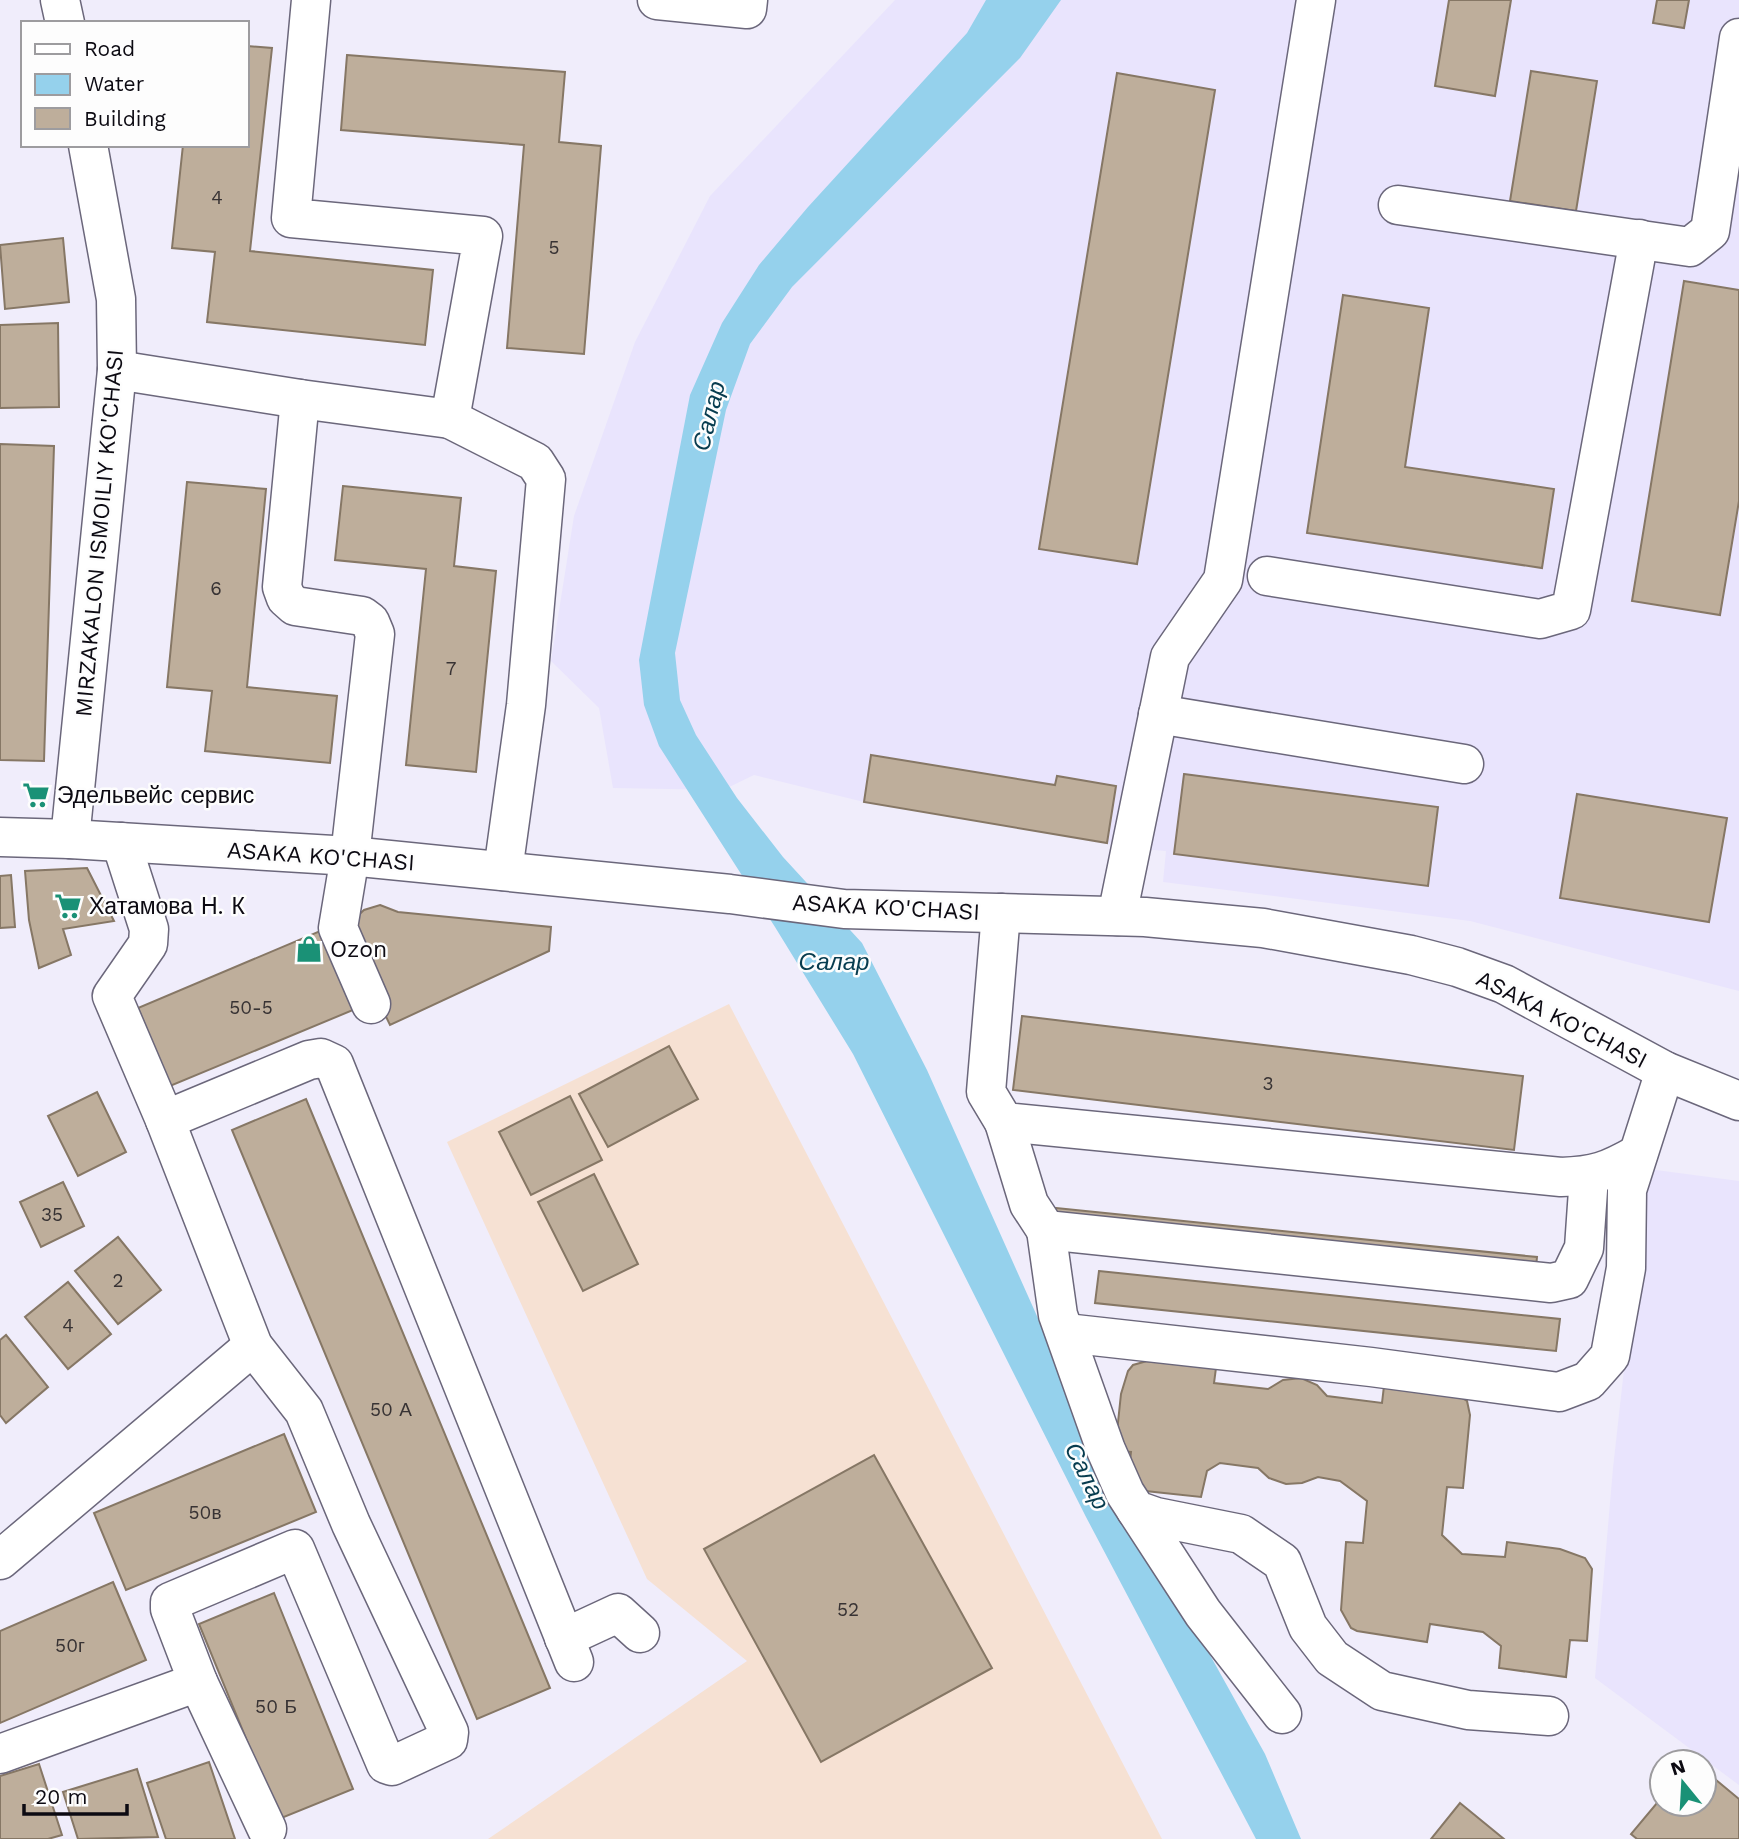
<svg xmlns="http://www.w3.org/2000/svg" width="1739" height="1839" viewBox="0 0 1739 1839" font-family="'Work Sans',sans-serif">
	<style>
		.industrial { fill: #f6e1d3 }
		.built { fill: #e9e4fd }
		.water { fill: #95d1ec }
		.building { fill: #beae9b; stroke: #867765; stroke-width: 2 }
		.lines { fill: none; stroke-linecap: round; stroke-linejoin: round }
		.minor-casing { stroke: #6b677b; stroke-width: 41 }
		.minor { stroke: #fff; stroke-width: 38 }
		.labels { text-anchor: middle; stroke-width: 5; stroke-linejoin: round; paint-order: stroke }
		.number-label { font-size: 19px; fill: #383334 }
		.street-label { font-size: 23px; fill: #0c0a12; stroke: #fdfdfd }
		.poi-label { font-size: 23px; fill: #0c0a12; stroke: #fdfdfd; text-anchor: start }
		.water-label { font-size: 24px; font-style: italic; fill: #073c4f; stroke: #fdfdfd }
	</style>
	<rect width="100%" height="100%" fill="#f0edfb"/>
	<polygon class="industrial" points="729,1004 1162,1839 488,1839 747,1661 647,1579 447,1142"/>
	<g class="built">
		<polygon points="895,0 1739,0 1739,991 1470,921 1163,882 1166,851 1131,848 864,802 754,775 723,790 613,788 599,708 551,661 574,516 635,342 710,196"/>
		<polygon points="1641,1168 1739,1181 1739,1785 1595,1678 1613,1468 1632,1298"/>
	</g>
	<polygon class="water" points="986,0 1061,0 1020,58 792,287 750,344 726,410 675,653 680,700 696,735 737,798 783,857 862,943 927,1070 1100,1457 1265,1754 1301,1839 1256,1839 1086,1517 853,1054 775,927 659,746 644,705 639,660 690,395 722,323 759,265 808,207 967,33"/>
	<g class="building">
		<polygon points="1449,0 1511,0 1495,96 1435,86"/>
		<polygon points="1657,0 1689,0 1684,28 1653,23"/>
		<polygon points="247,46 272,48 250,251 433,270 425,345 207,322 215,252 172,248 183,145 247,145"/>
		<polygon points="347,55 565,72 559,142 601,146 584,354 507,348 524,145 341,130"/>
		<polygon points="1531,71 1597,81 1576,211 1510,201"/>
		<polygon points="1117,73 1215,90 1137,564 1039,549"/>
		<polygon points="63,238 69,302 5,309 0,245"/>
		<polygon points="1684,281 1739,290 1739,501 1720,615 1632,601"/>
		<polygon points="1343,295 1429,308 1405,467 1554,489 1542,568 1307,533"/>
		<polygon points="58,323 59,407 0,408 0,325"/>
		<polygon points="0,444 54,446 44,761 0,760"/>
		<polygon points="187,482 266,489 247,687 337,696 330,763 205,751 212,691 167,687"/>
		<polygon points="343,486 461,498 454,566 496,571 476,772 406,765 426,569 335,560"/>
		<polygon points="871,755 1055,785 1057,776 1116,786 1107,843 864,802"/>
		<polygon points="1184,774 1438,807 1428,886 1174,854"/>
		<polygon points="1577,794 1727,818 1709,922 1560,898"/>
		<polygon points="87,868 114,921 63,929 71,955 39,968 29,920 25,871"/>
		<polygon points="11,875 15,927 0,928 0,876"/>
		<polygon points="380,905 398,912 551,927 549,951 390,1025 346,933 352,921 364,910"/>
		<polygon points="332,926 365,1005 170,1086 138,1008"/>
		<polygon points="1022,1016 1523,1076 1514,1150 1013,1090"/>
		<polygon points="669,1046 698,1099 608,1147 579,1094"/>
		<polygon points="97,1092 126,1152 78,1176 48,1116"/>
		<polygon points="570,1096 602,1160 531,1195 499,1132"/>
		<polygon points="306,1099 550,1688 477,1719 232,1130"/>
		<polygon points="594,1174 638,1264 583,1291 538,1202"/>
		<polygon points="63,1182 84,1226 41,1247 20,1202"/>
		<polygon points="1056,1208 1537,1257 1535,1278 1054,1229"/>
		<polygon points="118,1237 161,1290 118,1324 75,1271"/>
		<polygon points="1099,1271 1560,1319 1556,1351 1095,1303"/>
		<polygon points="68,1282 111,1334 68,1369 25,1317"/>
		<polygon points="6,1335 48,1387 6,1423 0,1415 0,1340"/>
		<polygon points="1147,1361 1216,1368 1214,1383 1268,1389 1283,1380 1301,1378 1317,1385 1327,1396 1382,1403 1384,1386 1460,1397 1467,1401 1470,1415 1463,1488 1447,1487 1442,1535 1462,1554 1505,1557 1507,1542 1560,1549 1585,1558 1592,1569 1587,1641 1570,1640 1566,1677 1499,1668 1501,1646 1483,1632 1430,1624 1427,1642 1357,1631 1351,1628 1341,1610 1346,1542 1363,1543 1367,1501 1340,1481 1318,1477 1302,1483 1286,1484 1269,1478 1258,1468 1220,1463 1207,1471 1201,1497 1127,1489 1131,1452 1115,1451 1121,1394 1128,1371 1133,1365"/>
		<polygon points="284,1434 316,1512 126,1590 94,1513"/>
		<polygon points="874,1455 992,1668 821,1762 704,1549"/>
		<polygon points="113,1582 146,1660 0,1723 0,1631"/>
		<polygon points="274,1593 353,1789 279,1819 199,1624"/>
		<polygon points="209,1762 235,1839 166,1839 147,1783"/>
		<polygon points="39,1764 62,1835 48,1839 0,1839 0,1776"/>
		<polygon points="137,1769 158,1837 78,1839 63,1792"/>
		<polygon points="1704,1770 1739,1799 1739,1839 1637,1839 1631,1834 1662,1797 1662,1804 1704,1804"/>
		<polygon points="1460,1803 1504,1839 1431,1839"/>
	</g>
	<g class="lines">
		<defs>
			<g id="minor">
				<polyline points="60,0 65,23"/>
				<polyline points="657,0 747,9 748,0"/>
				<polyline points="1398,205 1690,247 1710,231 1739,38"/>
				<polyline points="117,370 300,399 282,587 286,598 295,606 362,616 370,622 375,634 350,856 338,928 371,1004"/>
				<polyline points="300,399 450,419 483,236 291,218 311,0"/>
				<polyline points="450,419 535,462 546,479 526,705 503,871"/>
				<polyline points="1267,576 1540,619 1571,610 1639,239"/>
				<polyline points="1158,714 1464,764"/>
				<polyline points="0,837 70,839 350,856 730,894 844,909 1145,917 1263,928 1411,955 1457,967 1504,984 1665,1071 1739,1101"/>
				<polyline points="70,839 117,370 116,299 88,145"/>
				<path d="M1001 913 986 1092 1004 1122 1561 1177C1595 1176 1608 1171 1638 1154"/>
				<polyline points="1117,916 1170,657 1223,580 1316,0"/>
				<polyline points="165,1120 309,1060 321,1058 334,1064 574,1662"/>
				<polyline points="1004,1122 1029,1204 1046,1230 1551,1283 1569,1279 1584,1248 1589,1176"/>
				<polyline points="1046,1230 1058,1315 1106,1450 1125,1493 1136,1510 1156,1517 1241,1534 1282,1562 1308,1627 1332,1658 1382,1691 1468,1710 1549,1716"/>
				<polyline points="1066,1333 1371,1367 1559,1392 1588,1381 1610,1356 1626,1268 1627,1190 1665,1071"/>
				<polyline points="1136,1510 1203,1613 1282,1714"/>
				<polyline points="0,1560 253,1346"/>
				<polyline points="564,1638 618,1613 640,1633"/>
				<polyline points="198,1682 267,1829"/>
				<polyline points="0,1754 198,1682 170,1609 170,1602 295,1549 386,1764 392,1766 448,1740 449,1732 351,1524 304,1411 253,1346 165,1120 112,996 148,944 149,929 121,842"/>
			</g>
		</defs>
		<use href="#minor" class="minor-casing"/>
		<use href="#minor" class="minor"/>
	</g>
	<defs>
		<symbol id="supermarket-bare" viewBox="-9 -9 18 18"><path d="M-6-5.5h2.5l.6 2H6L4.5 2H-2.5L-4.4-4H-6ZM-1.5 3.2a1.3 1.3 0 1 0 .1 0ZM3 3.2a1.3 1.3 0 1 0 .1 0Z" fill="#1a9176" stroke="#fdfdfd" stroke-width="2.5" paint-order="stroke"/></symbol>
		<symbol id="shop-bare" viewBox="-9 -9 18 18"><path d="M-5-2.5h2.3a2.7 3.5 0 0 1 5.4 0H5L5.5 6h-11ZM-1.5-2.5h3a1.5 2.3 0 0 0-3 0Z" fill="#1a9176" stroke="#fdfdfd" stroke-width="2.5" paint-order="stroke"/></symbol>
	</defs>
	<g fill-rule="evenodd">
		<use href="#supermarket-bare" x="17" y="776" width="38" height="38"/>
		<use href="#supermarket-bare" x="49" y="887" width="38" height="38"/>
		<use href="#shop-bare" x="290" y="930" width="38" height="38"/>
	</g>
	<g class="labels">
		<g class="number-label">
			<text x="217" y="204">4</text>
			<text x="554" y="254">5</text>
			<text x="216" y="595">6</text>
			<text x="451" y="675">7</text>
			<text x="251" y="1014">50-5</text>
			<text x="1268" y="1090">3</text>
			<text x="52" y="1221">35</text>
			<text x="118" y="1287">2</text>
			<text x="68" y="1332">4</text>
			<text x="391" y="1416">50 А</text>
			<text x="205" y="1519">50в</text>
			<text x="848" y="1616">52</text>
			<text x="70" y="1652">50г</text>
			<text x="276" y="1713">50 Б</text>
		</g>
		<g class="street-label">
			<text transform="translate(99 533) rotate(-85)" y="8">MIRZAKALON ISMOILIY KO'CHASI</text>
			<text transform="translate(321 856) rotate(4)" y="8">ASAKA KO'CHASI</text>
			<text transform="translate(886 907) rotate(3)" y="8">ASAKA KO'CHASI</text>
			<text transform="translate(1562 1019) rotate(27)" y="8">ASAKA KO'CHASI</text>
		</g>
		<g class="poi-label">
			<text x="57" y="803">Эдельвейс сервис</text>
			<text x="89" y="914">Хатамова Н. К</text>
			<text x="330" y="957">Ozon</text>
		</g>
		<g class="water-label">
			<text transform="translate(709 416) rotate(-76)" y="8">Салар</text>
			<text x="834" y="970">Салар</text>
			<text transform="translate(1087 1476) rotate(64)" y="8">Салар</text>
		</g>
	</g>
	<rect x="21" y="21" width="228" height="126" fill="#fdfdfd" stroke="#9d9c9f" stroke-width="2"/>
	<rect x="35" y="44" width="35" height="10" fill="#ffffff" stroke="#9d9c9f" stroke-width="2"/>
	<text x="84" y="56" font-size="21" fill="#0c0a12">Road</text>
	<rect x="35" y="74" width="35" height="21" fill="#95d1ec" stroke="#9d9c9f" stroke-width="2"/>
	<text x="84" y="91" font-size="21" fill="#0c0a12">Water</text>
	<rect x="35" y="108" width="35" height="21" fill="#beae9b" stroke="#9d9c9f" stroke-width="2"/>
	<text x="84" y="126" font-size="21" fill="#0c0a12">Building</text>
	<g transform="translate(1683 1783) rotate(342)"><circle r="33" fill="#fdfdfd" stroke="#9d9c9f" stroke-width="2"/>
	<path d="M0-5L12 26L0 18L-12 26Z" fill="#1a9176"/>
	<text y="-10" font-size="19" font-weight="bold" text-anchor="middle" fill="#0c0a12">N</text>
	</g>
	<path d="M24 1804v10h103v-10" fill="none" stroke="#0c0a12" stroke-width="3.5"/>
	<text x="35" y="1804" font-size="21" fill="#0c0a12" stroke="#fdfdfd" stroke-width="5" paint-order="stroke">20 m</text>
</svg>
